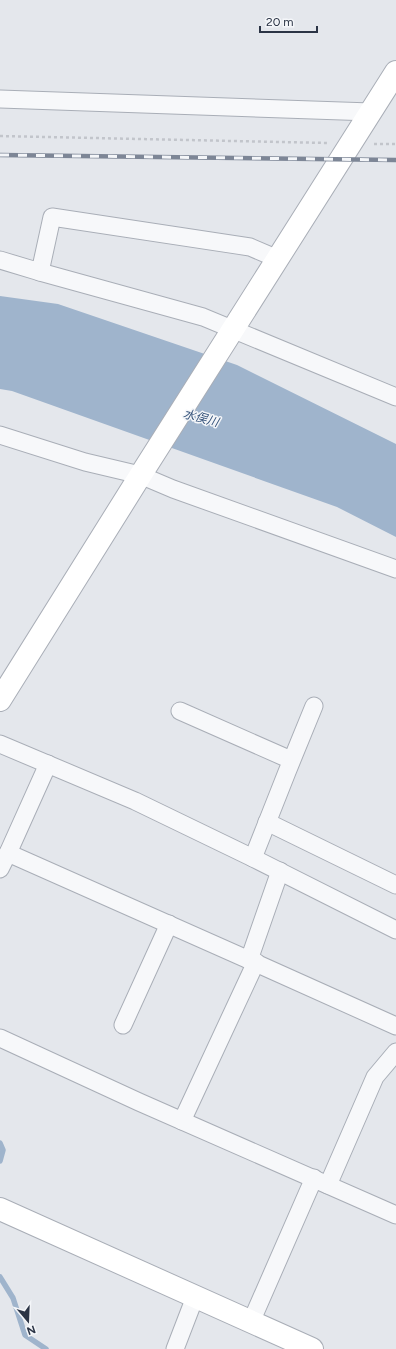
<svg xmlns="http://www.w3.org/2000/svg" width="396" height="1349" viewBox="0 0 396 1349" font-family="Figtree,'Noto Sans JP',sans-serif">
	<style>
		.water { fill: #9fb4cc }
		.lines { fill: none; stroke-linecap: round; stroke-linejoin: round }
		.stream { stroke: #9fb4cc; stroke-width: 5.5 }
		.street-casing { stroke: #a9aeb7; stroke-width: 19 }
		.secondary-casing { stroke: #a9aeb7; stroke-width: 24 }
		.path { stroke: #c2c5cb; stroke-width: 2.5; stroke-dasharray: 3 3; stroke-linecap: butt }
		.street { stroke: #f7f8fa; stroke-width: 17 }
		.secondary { stroke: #fff; stroke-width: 22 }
		.rail-casing { stroke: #7d8696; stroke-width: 4.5 }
		.rail { stroke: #f4f6f9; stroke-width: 3; stroke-dasharray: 9; stroke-linecap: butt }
		.labels { text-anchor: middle; stroke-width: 3; stroke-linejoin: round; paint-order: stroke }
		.water-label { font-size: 12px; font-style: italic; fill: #34527a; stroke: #f4f6f9 }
	</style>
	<rect width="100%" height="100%" fill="#e4e7ec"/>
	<polygon class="water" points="0,296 58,304 237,365 396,444 396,537 337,507 12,391 0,389"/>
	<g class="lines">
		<g class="stream">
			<polyline points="0,1143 3,1150 0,1161"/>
			<polyline points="0,1277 13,1298 25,1335 46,1349"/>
		</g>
		<defs>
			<g id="street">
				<polyline points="0,99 371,112"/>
				<polyline points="0,260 40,272 52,217 250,247 278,259"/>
				<polyline points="40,272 203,317 396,397"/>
				<polyline points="0,435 85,462 140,475 173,489 396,569"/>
				<polyline points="180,711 291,760"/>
				<polyline points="0,744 135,801 253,858 396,930"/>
				<polyline points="48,764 8,853 249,960 280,871"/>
				<polyline points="267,822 396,885"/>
				<polyline points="253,858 287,772 314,706"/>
				<polyline points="0,869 8,853"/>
				<polyline points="249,960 396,1026"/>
				<polyline points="123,1025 169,924"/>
				<polyline points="0,1038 139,1102 396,1215"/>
				<polyline points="182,1121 256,962"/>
				<polyline points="328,1185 375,1077 396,1052"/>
				<polyline points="251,1322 314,1178"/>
				<polyline points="175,1349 195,1297"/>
			</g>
			<g id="secondary">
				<polyline points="0,700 145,468 396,72"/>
				<polyline points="0,1209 312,1349"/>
			</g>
		</defs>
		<use href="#street" class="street-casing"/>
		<use href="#secondary" class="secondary-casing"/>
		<g class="path">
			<polyline points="0,136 327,143"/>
			<polyline points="374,144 396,144"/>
		</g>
		<use href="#street" class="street"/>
		<use href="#secondary" class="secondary"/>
		<defs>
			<polyline id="rail" points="0,155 396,160"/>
		</defs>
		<use href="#rail" class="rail-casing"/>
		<use href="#rail" class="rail"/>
	</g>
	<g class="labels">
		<g class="water-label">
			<text transform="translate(201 418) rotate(15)" y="4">水俣川</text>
		</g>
	</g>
	<g transform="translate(28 1321) rotate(161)" stroke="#f4f6f9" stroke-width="3" paint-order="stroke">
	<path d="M0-3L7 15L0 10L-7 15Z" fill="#2b3445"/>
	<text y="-6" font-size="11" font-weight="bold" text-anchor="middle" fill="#2b3445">N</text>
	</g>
	<path d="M260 26v6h57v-6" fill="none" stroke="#2b3445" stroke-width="2"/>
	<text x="266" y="26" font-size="12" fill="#2b3445" stroke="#f4f6f9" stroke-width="3" paint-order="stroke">20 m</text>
</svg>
